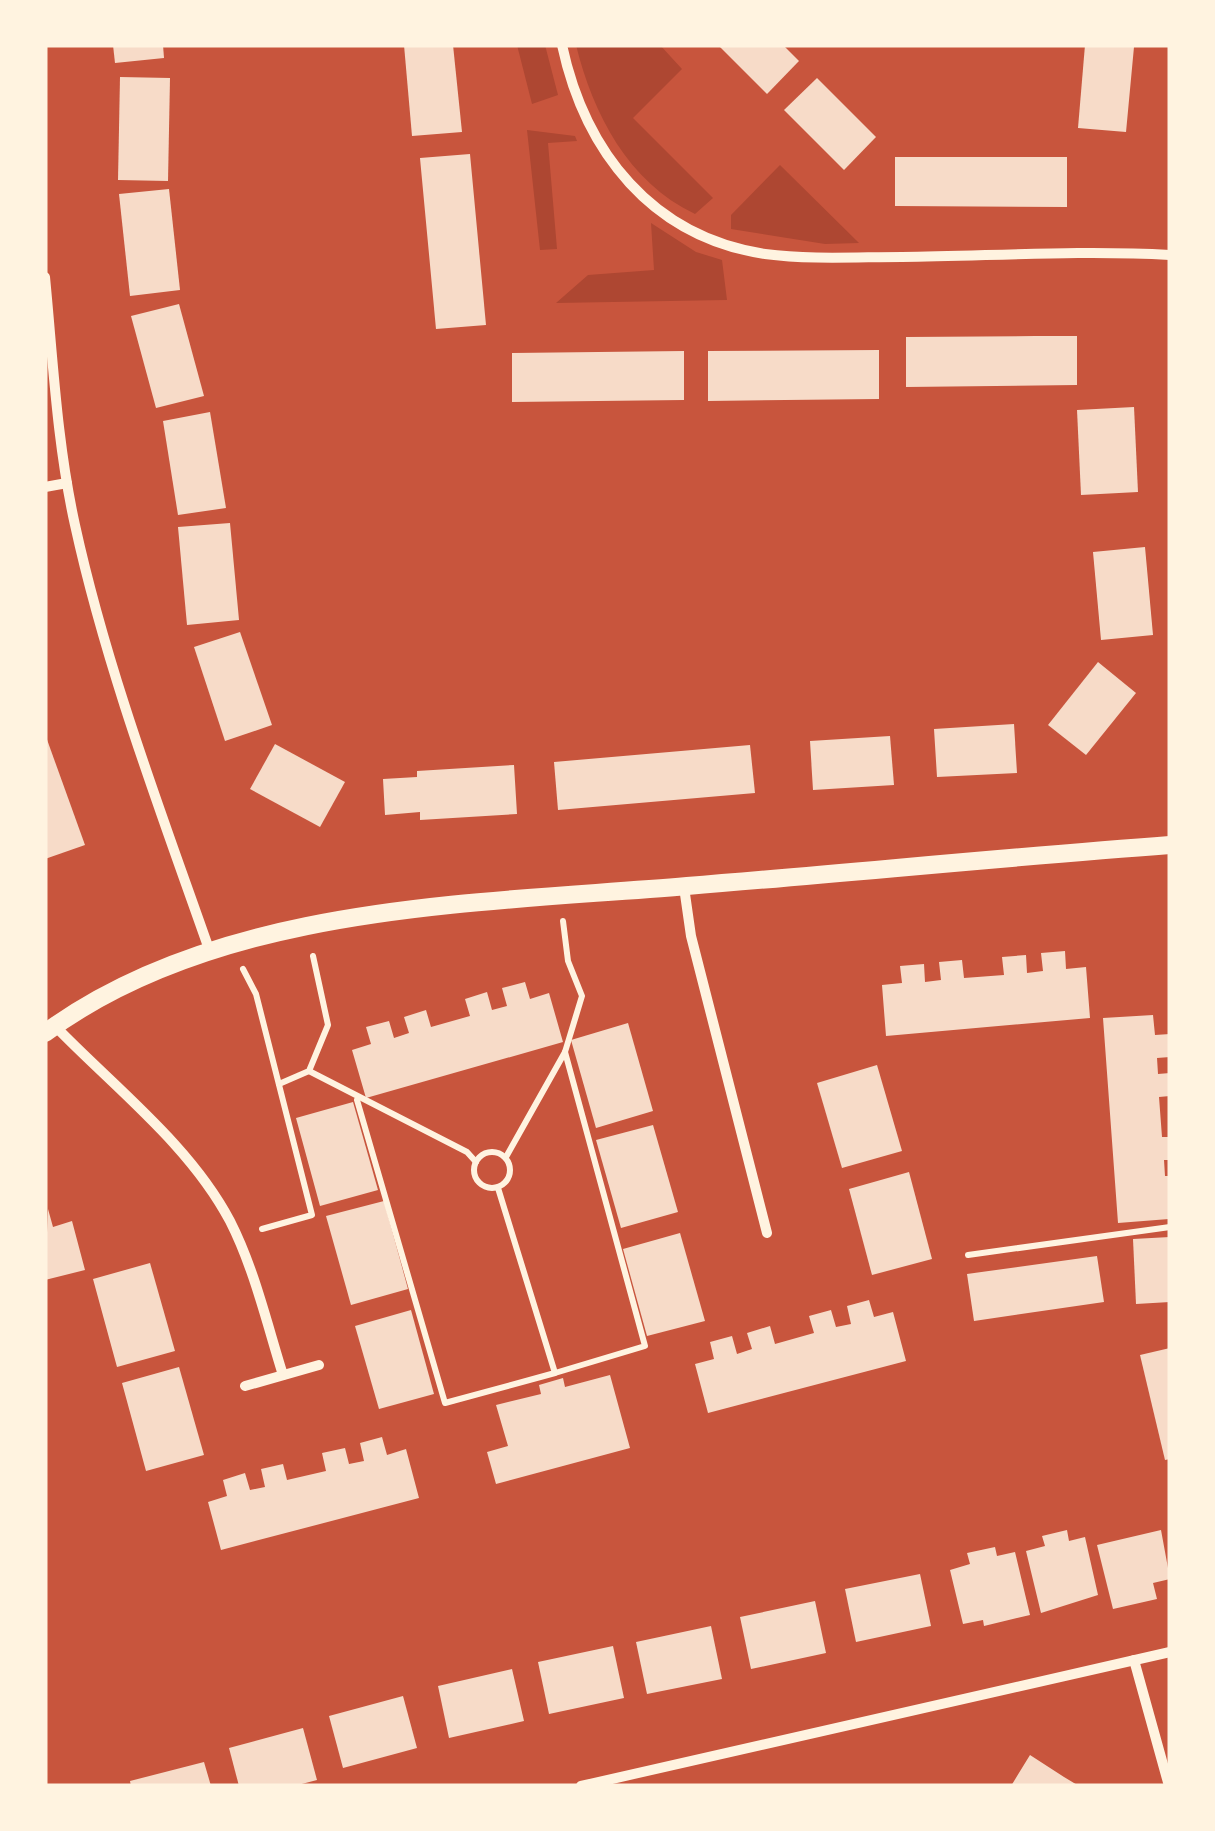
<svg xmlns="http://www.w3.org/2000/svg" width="1215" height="1831" viewBox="0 0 1215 1831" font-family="'Roboto Condensed',sans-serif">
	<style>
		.green { fill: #ae4732 }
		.building { fill: #f7dbc8 }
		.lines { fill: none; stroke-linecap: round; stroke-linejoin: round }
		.path { stroke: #fff3e0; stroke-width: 6 }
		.minor { stroke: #fff3e0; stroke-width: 10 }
		.tertiary { stroke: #fff3e0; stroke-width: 18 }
	</style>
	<rect width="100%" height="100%" fill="#c8553d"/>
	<g class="green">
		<polygon points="517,45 545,45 558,95 532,104"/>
		<path d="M576 45H660L682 69 633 118 713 198 695 214C628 182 593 114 576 45Z"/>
		<polygon points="527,130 575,136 577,141 548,143 557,249 540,250"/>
		<polygon points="780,165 859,243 825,244 731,229 731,215"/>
		<polygon points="651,223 696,252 722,260 727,300 556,303 588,275 654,270"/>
	</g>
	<g class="building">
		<polygon points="113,45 163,45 164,58 115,63"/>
		<polygon points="404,45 453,45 462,132 412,136"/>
		<polygon points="718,45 783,45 799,61 767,94"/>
		<polygon points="1085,45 1134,47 1126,132 1078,128"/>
		<polygon points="120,77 170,78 168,181 118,180"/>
		<polygon points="817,78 876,137 844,170 784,110"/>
		<polygon points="470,154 486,325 436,329 420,158"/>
		<polygon points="895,157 1067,157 1067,207 895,206"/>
		<polygon points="169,189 180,290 130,296 119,194"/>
		<polygon points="179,304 204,396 156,408 131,316"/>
		<polygon points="1035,336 1077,336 1077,385 906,387 906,337"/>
		<polygon points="879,350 879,399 708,401 708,351"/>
		<polygon points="684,351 684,400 512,402 512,353"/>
		<polygon points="1134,407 1138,492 1081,495 1077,410"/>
		<polygon points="210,412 226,508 178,515 163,421"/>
		<polygon points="230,523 239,620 187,625 178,527"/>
		<polygon points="1145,547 1153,635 1101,640 1093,552"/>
		<polygon points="240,632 272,725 225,741 194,647"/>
		<polygon points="1098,662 1136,693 1086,755 1048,725"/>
		<polygon points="1014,724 1017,773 937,777 934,729"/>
		<polygon points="45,734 85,845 45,859"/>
		<polygon points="890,736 894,785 813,790 810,741"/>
		<polygon points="275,744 345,782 320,827 250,789"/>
		<polygon points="750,745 755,793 558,810 554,762"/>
		<polygon points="514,765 517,814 420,820 420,812 385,815 383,779 417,777 417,771"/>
		<polygon points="1065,951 1066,969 1086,967 1090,1018 886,1036 882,985 902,983 900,966 924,964 925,982 941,980 939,962 962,960 964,978 1004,975 1002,957 1026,955 1027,973 1043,971 1041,953"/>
		<polygon points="525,982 530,999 549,993 563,1042 366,1098 352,1050 371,1044 366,1027 389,1021 394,1038 409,1033 404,1017 426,1010 431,1027 470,1016 465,999 487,992 492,1010 507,1006 502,988"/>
		<polygon points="1153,1015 1155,1035 1170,1034 1170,1057 1157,1058 1158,1074 1170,1073 1170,1096 1159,1097 1162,1137 1170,1137 1170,1160 1164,1160 1165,1176 1170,1176 1169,1219 1118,1223 1103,1018"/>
		<polygon points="628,1023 653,1111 596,1128 571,1040"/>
		<polygon points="877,1065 902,1151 842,1168 817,1083"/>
		<polygon points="353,1102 378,1190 320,1206 296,1118"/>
		<polygon points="653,1125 678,1212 621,1228 596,1140"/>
		<polygon points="909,1172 932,1259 872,1275 849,1189"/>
		<polygon points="384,1201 408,1289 351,1305 326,1216"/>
		<polygon points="48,1209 53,1227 72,1221 85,1270 45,1280"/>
		<polygon points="680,1233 705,1321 647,1336 623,1249"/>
		<polygon points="1170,1237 1170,1302 1136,1304 1133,1239"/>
		<polygon points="1097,1256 1104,1302 974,1321 967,1274"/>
		<polygon points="150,1263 175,1351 117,1367 93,1279"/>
		<polygon points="869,1300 874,1317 893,1312 906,1361 708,1413 695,1364 714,1359 710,1342 732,1336 737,1354 752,1349 747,1333 770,1326 775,1344 814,1333 809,1316 831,1310 836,1327 851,1324 847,1306"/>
		<polygon points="411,1310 434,1394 379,1409 355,1326"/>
		<polygon points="1170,1348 1170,1459 1165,1460 1140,1355"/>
		<polygon points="179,1367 204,1455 146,1471 122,1383"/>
		<polygon points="610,1375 630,1448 496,1484 487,1452 508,1446 496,1405 541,1394 539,1385 563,1378 565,1387"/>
		<polygon points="382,1437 387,1455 406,1449 419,1498 221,1550 208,1502 227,1496 223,1480 245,1473 250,1490 265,1487 261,1469 283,1464 287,1480 326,1471 322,1453 345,1448 349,1464 364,1461 360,1443"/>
		<polygon points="1067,1530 1069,1541 1085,1537 1098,1595 1041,1613 1026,1551 1045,1546 1042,1536"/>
		<polygon points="1161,1530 1170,1579 1153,1583 1157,1599 1113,1609 1097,1545"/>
		<polygon points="995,1547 997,1556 1015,1552 1030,1615 984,1626 983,1620 963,1624 950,1570 970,1564 967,1553"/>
		<polygon points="920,1574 931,1626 856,1642 845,1589"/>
		<polygon points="815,1601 826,1653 751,1669 740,1617"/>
		<polygon points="711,1626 722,1679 647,1694 636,1642"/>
		<polygon points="613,1646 624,1698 549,1714 538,1662"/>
		<polygon points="512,1669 524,1721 449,1738 438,1686"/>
		<polygon points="403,1696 417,1748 343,1768 329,1716"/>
		<polygon points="303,1728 317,1780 294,1786 239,1786 229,1748"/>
		<polygon points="1030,1755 1064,1777 1079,1786 1011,1786"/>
		<polygon points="204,1762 211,1786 131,1786 130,1781"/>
	</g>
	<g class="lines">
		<g class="path">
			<polyline points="243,969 256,994 312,1215 262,1229"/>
			<polyline points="309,1071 467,1152 476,1162"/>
			<polyline points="279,1084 309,1071 328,1025 313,956"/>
			<polyline points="357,1100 445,1403 555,1373 498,1188"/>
			<circle cx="492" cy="1170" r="18"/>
			<polyline points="506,1157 565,1052 582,996 568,961 563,921"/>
			<polyline points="968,1255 1170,1227"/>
			<polyline points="555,1373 645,1346 565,1052"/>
		</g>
		<g class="minor">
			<path d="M562 45C585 152 652 237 765 254 810 260 857 257 902 257 991 256 1081 250 1170 255"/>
			<path d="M45 277C53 360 57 444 75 525 107 671 161 812 210 952"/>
			<polyline points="45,487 67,483"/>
			<polyline points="684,887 691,936 767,1233"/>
			<path d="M55 1026C114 1087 190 1145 230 1221 254 1268 267 1324 283 1375"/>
			<polyline points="245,1386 319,1365"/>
			<polyline points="1134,1660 1169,1786"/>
			<polyline points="581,1786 1170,1652"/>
		</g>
		<path class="tertiary" d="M45 1033C221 903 478 904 687 886 848 873 1009 857 1170 845"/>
	</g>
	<rect width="1215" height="1831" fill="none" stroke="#fff3e0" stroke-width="95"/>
</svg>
